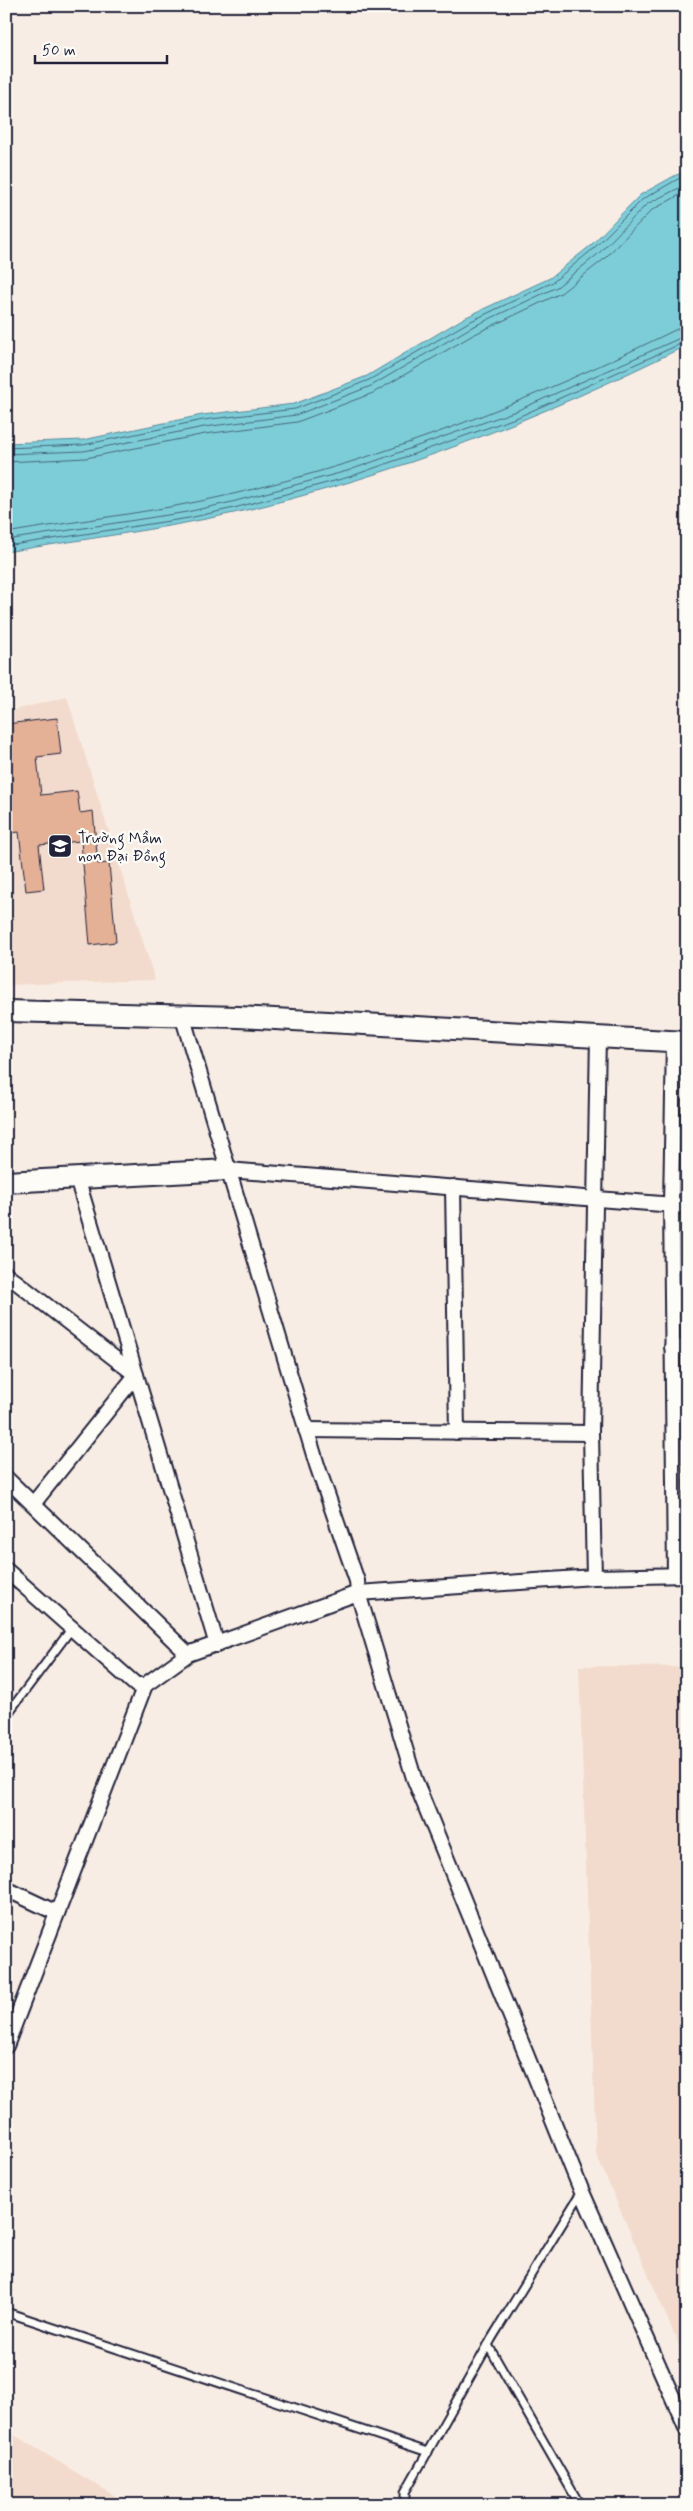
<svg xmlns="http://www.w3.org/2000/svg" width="693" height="2511" viewBox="0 0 693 2511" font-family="Mynerve,sans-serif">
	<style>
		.built { fill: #f2dbcd }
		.water { fill: #7dcdd9; stroke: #59899a }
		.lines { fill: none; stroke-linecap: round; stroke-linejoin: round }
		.shore { stroke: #46667a; stroke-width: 1 }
		.building { fill: #e4b096; stroke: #22223b }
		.lane-casing { stroke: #22223b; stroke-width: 11 }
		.street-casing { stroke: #22223b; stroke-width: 18 }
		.secondary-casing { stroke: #22223b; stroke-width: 24 }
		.lane { stroke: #fdfcf7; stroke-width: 7 }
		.street { stroke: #fdfcf7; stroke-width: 14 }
		.secondary { stroke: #fdfcf7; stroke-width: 20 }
		.labels { text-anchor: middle; stroke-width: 4.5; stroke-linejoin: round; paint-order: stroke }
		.poi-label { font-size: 16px; fill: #22223b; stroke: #fdfcf7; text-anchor: start }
	</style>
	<rect width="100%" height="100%" fill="#f8ede4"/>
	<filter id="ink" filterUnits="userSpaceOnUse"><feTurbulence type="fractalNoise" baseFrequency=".02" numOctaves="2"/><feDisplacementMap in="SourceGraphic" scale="10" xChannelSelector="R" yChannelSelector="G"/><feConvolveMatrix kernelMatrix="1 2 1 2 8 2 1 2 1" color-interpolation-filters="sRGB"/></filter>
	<g filter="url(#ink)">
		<g class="built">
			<polygon points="67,697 155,980 6,985 6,712"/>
			<polygon points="579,1666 687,1667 687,2364 596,2154"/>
			<polygon points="6,2430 130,2505 6,2505"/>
		</g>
		<path class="water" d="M687 172V345C543 417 391 477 234 513 159 530 82 539 6 552V443L83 440 202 415 294 404 367 376 464 318 550 278 590 246 640 195 676 175Z"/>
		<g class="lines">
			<g class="shore">
				<polyline points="6,448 83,445 203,420 295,409 369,380 467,323 553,282 593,249 643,199 678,179 687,177"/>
				<polyline points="6,454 84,451 204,427 296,415 371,386 470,328 557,287 598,254 647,204 687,184"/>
				<polyline points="6,462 86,458 205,434 297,422 373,393 473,335 561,293 603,260 652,210 687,191"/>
				<path d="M6 533C80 520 156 512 229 495 385 459 535 399 677 329L687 327"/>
				<polyline points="6,540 187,512 232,502 347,471 516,411 687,335"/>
				<polyline points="6,546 189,518 234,508 349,477 518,417 687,341"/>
			</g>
		</g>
		<polygon class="building" points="57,718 61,754 37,757 41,795 77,791 80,813 93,811 98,864 109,863 116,942 90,945 81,841 39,845 44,889 26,891 19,832 6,834 6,798 11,797 6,757 6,724"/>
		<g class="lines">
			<defs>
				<g id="lane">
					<polyline points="6,1716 72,1628"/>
					<polyline points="6,2312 428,2452"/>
					<polyline points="488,2345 580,2505"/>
					<polyline points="405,2505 405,2492 492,2338 581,2193"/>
				</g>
				<g id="street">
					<polyline points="182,1015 317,1465 357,1581 358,1593 594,1577 687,1575"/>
					<polyline points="674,1041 671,1204 675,1575"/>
					<polyline points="228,1170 687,1206"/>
					<polyline points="77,1178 217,1645"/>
					<polyline points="453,1187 457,1432"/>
					<polyline points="6,1274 136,1375 33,1504"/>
					<polyline points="672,1347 687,1348"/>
					<polyline points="306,1430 591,1433"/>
					<polyline points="6,1478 188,1654"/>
					<polyline points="6,1570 136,1685 145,1685"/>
					<polyline points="594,1577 591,1433 598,1035"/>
					<polyline points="6,1889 57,1913"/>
					<polyline points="6,2046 145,1685 188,1654 358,1593 414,1778 582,2192 687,2430"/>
				</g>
				<g id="secondary">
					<polyline points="6,1011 238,1017 687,1042"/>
					<polyline points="6,1182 228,1170"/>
				</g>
			</defs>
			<use href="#lane" class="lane-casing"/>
			<use href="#street" class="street-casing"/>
			<use href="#secondary" class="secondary-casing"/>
			<use href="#lane" class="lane"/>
			<use href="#street" class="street"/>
			<use href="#secondary" class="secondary"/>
		</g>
	</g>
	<defs>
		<symbol id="school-square" viewBox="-11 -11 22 22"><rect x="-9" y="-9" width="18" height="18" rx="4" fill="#22223b" stroke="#fdfcf7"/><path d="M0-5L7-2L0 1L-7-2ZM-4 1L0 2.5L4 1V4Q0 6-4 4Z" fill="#fff"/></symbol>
	</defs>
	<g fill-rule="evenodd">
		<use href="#school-square" x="46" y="832" width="28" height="28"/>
	</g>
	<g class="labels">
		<g class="poi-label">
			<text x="78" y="843">Trường Mầm<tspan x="78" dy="18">non Đại Đồng</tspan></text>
		</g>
	</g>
	<rect width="693" height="2511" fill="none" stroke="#fdfcf7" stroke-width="25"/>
	<rect x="12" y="12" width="668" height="2486" fill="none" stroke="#22223b" stroke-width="2" filter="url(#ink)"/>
	<path d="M35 55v8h132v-8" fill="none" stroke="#22223b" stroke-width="2.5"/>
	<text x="42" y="55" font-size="15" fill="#22223b" stroke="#fdfcf7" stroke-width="4" paint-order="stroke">50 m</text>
</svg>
